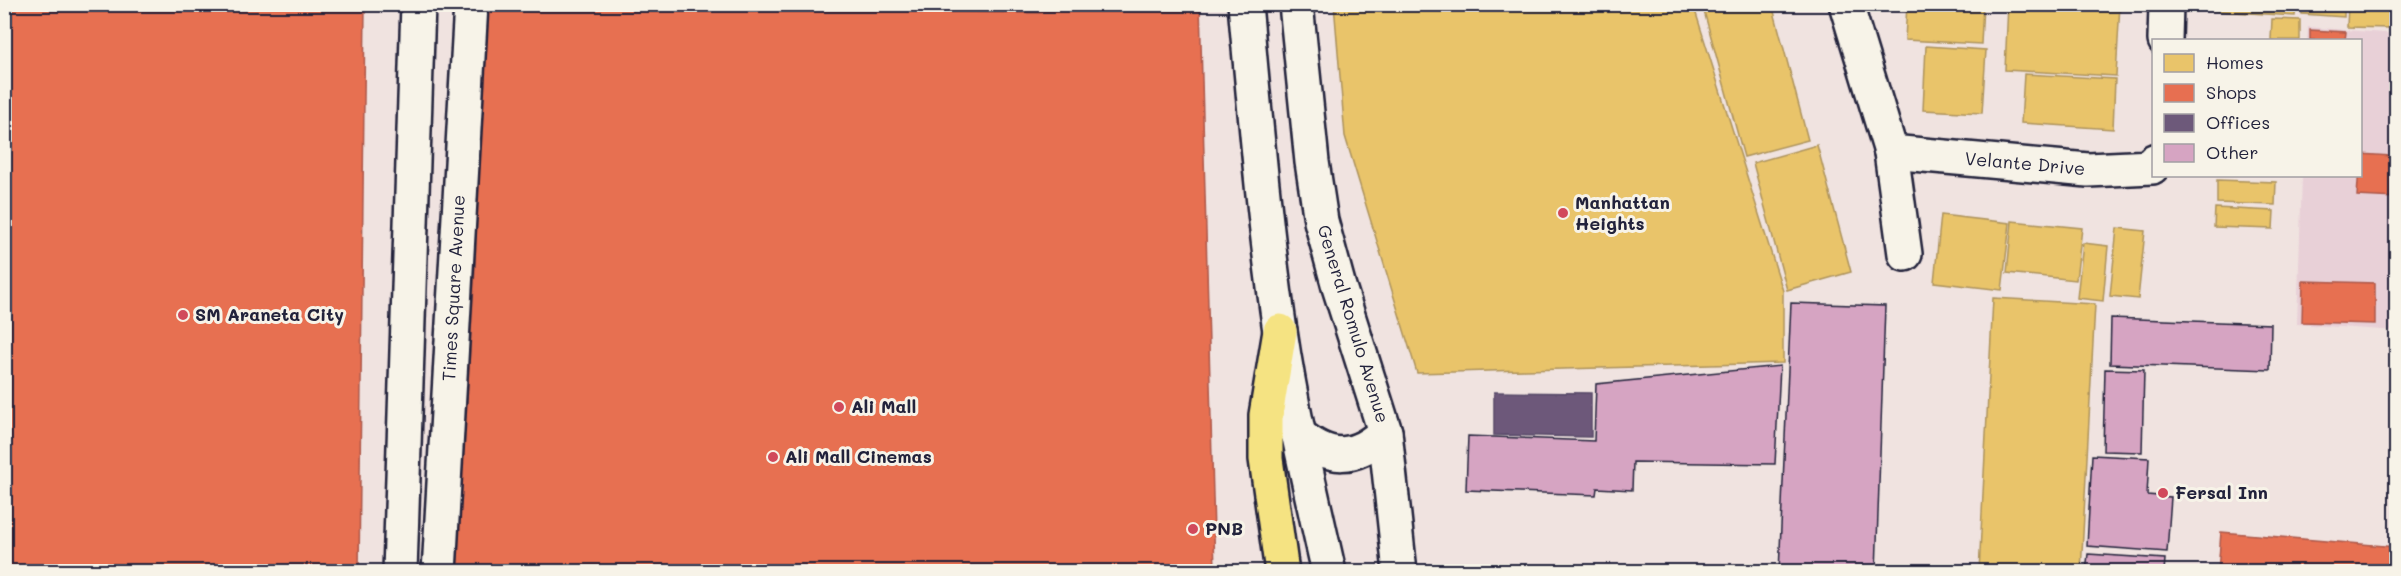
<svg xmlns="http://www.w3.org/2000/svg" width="2401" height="576" viewBox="0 0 2401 576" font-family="Mali,sans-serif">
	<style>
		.built { fill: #e8d0d7 }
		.homes { fill: #e9c46a; stroke: #ad935c; stroke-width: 1.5 }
		.shops { fill: #e76f51; stroke: #ac584a; stroke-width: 1.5 }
		.offices { fill: #6d597a; stroke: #564867; stroke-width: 1.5 }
		.building { fill: #d6a4c2; stroke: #22223b; stroke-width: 1.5 }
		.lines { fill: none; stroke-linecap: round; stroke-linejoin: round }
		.minor-casing { stroke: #22223b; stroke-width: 38 }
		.major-casing { stroke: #22223b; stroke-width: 38 }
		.minor { stroke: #f7f3e8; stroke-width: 33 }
		.major { stroke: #f5e382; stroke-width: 33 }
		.poi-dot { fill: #d1495b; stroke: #f7f3e8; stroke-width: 2 }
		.labels { text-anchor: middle; stroke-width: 6; stroke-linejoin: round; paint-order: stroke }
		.street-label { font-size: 18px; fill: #22223b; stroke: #f7f3e8 }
		.poi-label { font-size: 18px; font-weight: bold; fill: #22223b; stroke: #f7f3e8; text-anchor: start }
	</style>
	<rect width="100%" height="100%" fill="#f0e3e0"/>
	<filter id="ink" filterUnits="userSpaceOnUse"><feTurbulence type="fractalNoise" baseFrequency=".0167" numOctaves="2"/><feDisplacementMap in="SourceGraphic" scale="12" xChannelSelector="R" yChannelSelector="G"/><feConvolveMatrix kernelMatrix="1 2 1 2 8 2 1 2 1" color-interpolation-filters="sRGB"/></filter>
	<g filter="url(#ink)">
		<polygon class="built" points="2308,27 2396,34 2396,331 2297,324 2302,176 2360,176 2360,40 2307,40"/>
		<g class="homes">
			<polygon points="1334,4 1693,4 1783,291 1783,363 1417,373 1345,136"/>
			<polygon points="1702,4 1772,4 1808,140 1744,157"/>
			<polygon points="1907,4 1983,4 1981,44 1905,40"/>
			<polygon points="2008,4 2120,4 2116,76 2005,70"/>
			<polygon points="2174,4 2296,4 2295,16 2174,8"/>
			<polygon points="2302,4 2344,4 2344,17 2302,14"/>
			<polygon points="2348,4 2391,4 2390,28 2347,27"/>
			<polygon points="2272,19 2300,20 2300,40 2271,40"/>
			<polygon points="1926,46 1986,50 1982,113 1923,110"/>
			<polygon points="2024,74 2115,79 2113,129 2021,123"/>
			<polygon points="1817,145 1851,272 1787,290 1753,163"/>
			<polygon points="2217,180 2276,182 2275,205 2217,203"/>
			<polygon points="2215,208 2274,211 2273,229 2214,227"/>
			<polygon points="1941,215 2010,223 2002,290 1934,282"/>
			<polygon points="2012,221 2082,228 2076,280 2007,273"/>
			<polygon points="2117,228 2145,231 2138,299 2110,296"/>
			<polygon points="2083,243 2108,246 2103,301 2077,298"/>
			<polygon points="1993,298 2095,304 2081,572 1979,572"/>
		</g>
		<g class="shops">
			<polygon points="4,4 365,4 359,572 4,572"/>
			<polygon points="486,4 1200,4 1215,572 456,572 475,269 480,112"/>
			<polygon points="947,4 1042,4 1042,13 947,12"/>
			<polygon points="2310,30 2346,32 2345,40 2310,40"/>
			<polygon points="2396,43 2396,198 2357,196 2360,154 2392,156"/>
			<polygon points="2303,281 2375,283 2375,324 2302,322"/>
			<polygon points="2221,532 2396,547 2396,572 2218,572"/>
		</g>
		<polygon class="offices" points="1494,392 1591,393 1591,437 1494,435"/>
		<g class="building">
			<polygon points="1791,303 1885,306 1876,572 1779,572"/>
			<polygon points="2111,318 2271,324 2270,370 2110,364"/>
			<polygon points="1780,366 1775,464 1633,462 1632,490 1597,488 1596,495 1466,490 1468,436 1594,441 1596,384"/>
			<polygon points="2105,369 2144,370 2142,452 2103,451"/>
			<polygon points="2092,455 2149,458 2147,495 2171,497 2167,552 2087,546"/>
			<polygon points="2088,554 2165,559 2164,572 2086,572"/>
		</g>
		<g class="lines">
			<defs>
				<g id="minor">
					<path d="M1245 4C1255 113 1264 222 1280 331 1292 412 1311 492 1329 572"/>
					<polyline points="1296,4 1312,162 1321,221 1339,287 1385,432 1400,572"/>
					<polyline points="1846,4 1891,152 1905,254"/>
					<polyline points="2165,40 2166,4"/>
					<polyline points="1891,152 2088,170 2152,167 2154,161"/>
					<path d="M1298 434C1330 461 1355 460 1385 432"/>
					<polyline points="400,572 418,4"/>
					<polyline points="439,572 471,4"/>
				</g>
				<polyline id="major" points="1280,331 1266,415 1266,459 1282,572"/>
			</defs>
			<use href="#minor" class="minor-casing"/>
			<use href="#major" class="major-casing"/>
			<use href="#minor" class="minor"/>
			<use href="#major" class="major"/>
		</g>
	</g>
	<g class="poi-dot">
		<circle cx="1563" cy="213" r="6"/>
		<circle cx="183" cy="315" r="6"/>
		<circle cx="839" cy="407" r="6"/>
		<circle cx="773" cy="457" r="6"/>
		<circle cx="2163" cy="493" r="6"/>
		<circle cx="1193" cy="529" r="6"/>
	</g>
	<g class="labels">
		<g class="street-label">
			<text transform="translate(2025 164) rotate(5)" y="6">Velante Drive</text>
			<text transform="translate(454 288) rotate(-87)" y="6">Times Square Avenue</text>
			<text transform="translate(1353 324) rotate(73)" y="6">General Romulo Avenue</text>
		</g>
		<g class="poi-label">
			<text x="1575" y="209">Manhattan<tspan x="1575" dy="21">Heights</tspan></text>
			<text x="195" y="321">SM Araneta City</text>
			<text x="851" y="413">Ali Mall</text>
			<text x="785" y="463">Ali Mall Cinemas</text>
			<text x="2175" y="499">Fersal Inn</text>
			<text x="1205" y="535">PNB</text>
		</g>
	</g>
	<rect width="2401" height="576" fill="none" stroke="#f7f3e8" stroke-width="24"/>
	<rect x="12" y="12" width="2377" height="552" fill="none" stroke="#22223b" stroke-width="2" filter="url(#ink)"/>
	<rect x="2152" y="39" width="210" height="138" fill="#f7f3e8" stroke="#a29fa3" stroke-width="1.5"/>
	<rect x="2164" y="54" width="30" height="18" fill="#e9c46a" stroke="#a29fa3" stroke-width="1.5"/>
	<text x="2206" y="69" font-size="18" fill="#22223b">Homes</text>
	<rect x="2164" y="84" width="30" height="18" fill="#e76f51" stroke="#a29fa3" stroke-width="1.5"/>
	<text x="2206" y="99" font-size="18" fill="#22223b">Shops</text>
	<rect x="2164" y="114" width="30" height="18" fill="#6d597a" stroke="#a29fa3" stroke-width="1.5"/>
	<text x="2206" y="129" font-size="18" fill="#22223b">Offices</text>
	<rect x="2164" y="144" width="30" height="18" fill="#d6a4c2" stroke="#a29fa3" stroke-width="1.5"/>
	<text x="2206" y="159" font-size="18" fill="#22223b">Other</text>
</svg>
